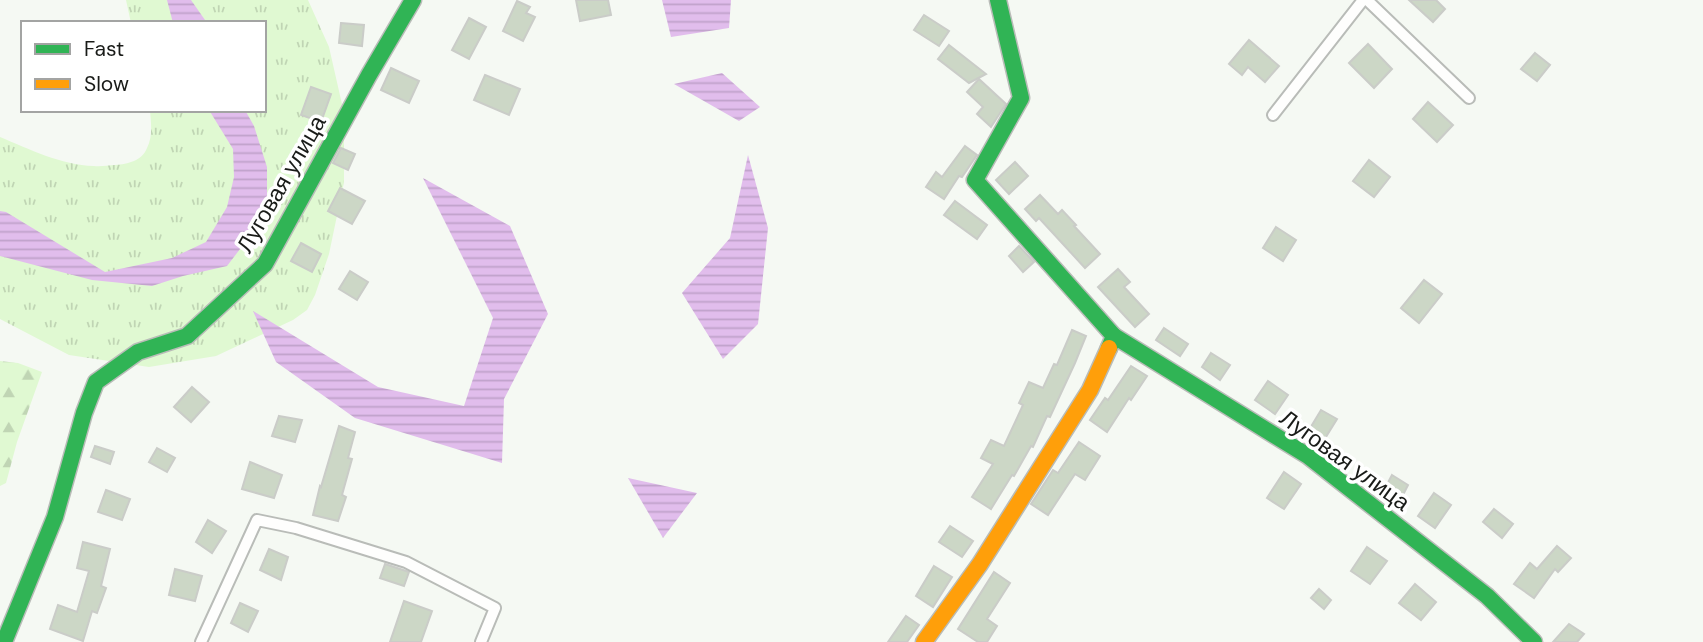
<svg xmlns="http://www.w3.org/2000/svg" width="1703" height="642" viewBox="0 0 1703 642" font-family="'DM Sans',sans-serif">
	<style>
		.forest { fill: url(#forest-firs) }
		.park { fill: url(#park-tufts) }
		.water { fill: url(#water-rules) }
		.building { fill: #ccd7c6; stroke: #caccc8; stroke-width: 2 }
		.lines { fill: none; stroke-linecap: round; stroke-linejoin: round }
		.street-casing { stroke: #b9bcb8; stroke-width: 14 }
		.fast-casing { stroke: #b9bcb8; stroke-width: 19 }
		.slow-casing { stroke: #b9bcb8; stroke-width: 19 }
		.street { stroke: #fefefd; stroke-width: 10 }
		.fast { stroke: #30b455; stroke-width: 16 }
		.slow { stroke: #ff9f0a; stroke-width: 16 }
		.labels { text-anchor: middle; stroke-width: 7; stroke-linejoin: round; paint-order: stroke }
		.street-label { font-size: 23px; fill: #191b18; stroke: #fff }
	</style>
	<defs>
		<pattern id="forest-firs" width="22" height="20" patternUnits="userSpaceOnUse" patternTransform="scale(1.75)"><rect width="22" height="20" fill="#e0f9d2"/><path d="M5 1l3.5 6h-7zM16 11l3.5 6h-7z" fill="#c0d5b4"/></pattern>
		<pattern id="park-tufts" width="24" height="20" patternUnits="userSpaceOnUse" patternTransform="scale(1.75)"><rect width="24" height="20" fill="#e0f9d2"/><path d="M3 7l-1-3M5 7V3M7 7l1-3M15 17l-1-3M17 17v-4M19 17l1-3" fill="none" stroke="#c0d5b4"/></pattern>
		<pattern id="water-rules" width="6" height="5" patternUnits="userSpaceOnUse" patternTransform="scale(1.75)"><rect width="6" height="5" fill="#e1bdec"/><path d="M0 2.5h6" fill="none" stroke="#c0a2ca"/></pattern>
	</defs>
	<rect width="100%" height="100%" fill="#f5f9f3"/>
	<polygon class="forest" points="0,361 18,363 42,372 17,442 6,483 0,486"/>
	<path class="park" d="M126 0H308L329 47 344 113V182L329 254 315 295 307 310 293 320 216 356 149 367 69 355 0 319V137C29 149 61 165 94 166 101 167 108 165 115 165 128 164 142 161 147 148 153 136 151 123 150 110H264V23H131Z"/>
	<g class="water">
		<polygon points="167,0 191,0 205,20 205,23 173,23"/>
		<polygon points="662,0 731,0 729,28 671,37"/>
		<polygon points="722,73 760,107 739,121 674,84"/>
		<polygon points="209,110 245,110 254,126 267,167 267,214 227,266 183,276 152,286 92,280 0,256 0,211 6,212 105,272 172,258 206,242 227,207 234,177 233,149"/>
		<polygon points="748,155 768,228 758,324 723,359 682,293 730,238"/>
		<polygon points="423,178 510,226 548,314 504,399 502,463 355,418 276,362 253,311 378,387 464,406 493,318"/>
		<polygon points="628,478 697,493 663,538"/>
	</g>
	<g class="building">
		<polygon points="576,0 608,0 611,15 580,21"/>
		<polygon points="1409,0 1436,0 1445,9 1433,22"/>
		<polygon points="517,1 530,7 526,13 535,17 523,41 503,31"/>
		<polygon points="924,15 949,31 939,46 914,30"/>
		<polygon points="469,18 486,27 469,59 452,50"/>
		<polygon points="341,23 364,25 362,46 339,43"/>
		<polygon points="1249,40 1279,66 1265,82 1248,67 1242,75 1229,64"/>
		<polygon points="1368,44 1392,69 1374,88 1349,63"/>
		<polygon points="949,45 986,74 969,83 938,59"/>
		<polygon points="1535,53 1550,65 1537,81 1521,69"/>
		<polygon points="391,68 419,81 409,103 381,90"/>
		<polygon points="485,75 520,89 509,115 474,100"/>
		<polygon points="979,79 1006,104 991,127 977,114 983,107 967,92"/>
		<polygon points="311,87 331,94 321,122 301,115"/>
		<polygon points="1428,102 1453,125 1437,142 1413,119"/>
		<polygon points="965,146 977,155 962,177 959,176 944,199 926,187 936,172 942,177"/>
		<polygon points="341,148 355,154 348,170 333,163"/>
		<polygon points="1369,160 1390,177 1374,197 1353,181"/>
		<polygon points="1015,162 1028,176 1009,194 996,180"/>
		<polygon points="340,188 365,201 352,224 328,211"/>
		<polygon points="1040,195 1058,214 1062,210 1076,225 1074,226 1100,254 1085,268 1039,218 1036,221 1025,209"/>
		<polygon points="955,201 987,225 977,239 944,215"/>
		<polygon points="1276,227 1296,240 1283,261 1263,248"/>
		<polygon points="301,243 321,254 312,272 291,261"/>
		<polygon points="1019,246 1034,262 1023,272 1009,256"/>
		<polygon points="1118,269 1130,282 1124,287 1149,314 1135,327 1098,287"/>
		<polygon points="350,271 368,282 357,300 339,289"/>
		<polygon points="1424,280 1442,294 1419,323 1401,308"/>
		<polygon points="1164,328 1188,344 1180,356 1156,340"/>
		<polygon points="1072,330 1086,336 1075,363 1050,417 1047,416 1033,447 1031,446 1014,476 1012,475 991,509 972,497 993,464 981,458 991,440 1004,446 1023,405 1019,403 1029,382 1043,388 1054,364 1057,365"/>
		<polygon points="1211,353 1230,365 1220,380 1202,367"/>
		<polygon points="1131,366 1147,376 1131,400 1129,398 1107,432 1090,420 1105,398 1108,400"/>
		<polygon points="1268,381 1288,395 1275,414 1255,400"/>
		<polygon points="192,387 209,402 191,422 174,407"/>
		<polygon points="1321,410 1337,419 1324,440 1309,430"/>
		<polygon points="279,416 302,420 295,442 272,436"/>
		<polygon points="339,426 355,432 348,458 352,459 342,495 346,497 338,521 313,515 320,486 321,487"/>
		<polygon points="1079,442 1100,456 1085,480 1075,474 1048,515 1031,504 1053,470 1058,473"/>
		<polygon points="95,446 114,452 110,464 91,457"/>
		<polygon points="157,448 175,458 167,472 149,462"/>
		<polygon points="250,462 282,475 274,498 242,489"/>
		<polygon points="1284,472 1301,484 1284,509 1267,498"/>
		<polygon points="1392,475 1408,485 1401,499 1384,490"/>
		<polygon points="106,490 130,499 122,520 98,512"/>
		<polygon points="1434,493 1451,505 1435,528 1418,516"/>
		<polygon points="1494,509 1513,524 1502,538 1483,522"/>
		<polygon points="208,520 226,531 212,553 196,542"/>
		<polygon points="950,526 973,541 962,557 939,542"/>
		<polygon points="83,542 110,549 101,586 106,588 97,613 92,611 83,641 50,629 58,605 77,612 89,571 77,568"/>
		<polygon points="1557,546 1571,558 1558,572 1555,569 1534,598 1514,584 1530,563 1537,569"/>
		<polygon points="1367,547 1387,561 1370,584 1351,571"/>
		<polygon points="269,549 288,557 281,580 260,570"/>
		<polygon points="385,564 409,572 404,586 380,578"/>
		<polygon points="934,566 952,577 933,607 916,596"/>
		<polygon points="175,569 202,576 195,601 169,595"/>
		<polygon points="994,572 1010,583 987,619 997,626 987,642 978,642 958,629"/>
		<polygon points="1415,584 1436,602 1421,620 1399,603"/>
		<polygon points="1319,589 1331,600 1324,609 1311,598"/>
		<polygon points="404,601 432,611 421,642 390,642"/>
		<polygon points="240,603 258,611 248,632 231,623"/>
		<polygon points="906,616 919,625 907,642 888,642"/>
		<polygon points="1569,624 1584,634 1577,642 1553,642"/>
	</g>
	<g class="lines">
		<defs>
			<g id="street">
				<polyline points="1367,0 1469,98"/>
				<polyline points="1273,115 1363,0"/>
				<polyline points="201,642 257,520 296,528 406,562 495,608 481,642"/>
			</g>
			<g id="fast">
				<polyline points="998,0 1021,98 975,180 1114,336 1109,348"/>
				<polyline points="1114,336 1308,456 1487,596 1534,642"/>
				<polyline points="4,642 55,517 84,413 96,382 138,352 187,336 265,264 369,75 413,0"/>
			</g>
			<polyline id="slow" points="924,642 980,564 1090,390 1109,348"/>
		</defs>
		<use href="#street" class="street-casing"/>
		<use href="#fast" class="fast-casing"/>
		<use href="#slow" class="slow-casing"/>
		<use href="#street" class="street"/>
		<use href="#fast" class="fast"/>
		<use href="#slow" class="slow"/>
	</g>
	<g class="labels">
		<g class="street-label">
			<text transform="translate(281 184) rotate(-60)" y="8">Луговая улица</text>
			<text transform="translate(1345 460) rotate(36)" y="8">Луговая улица</text>
		</g>
	</g>
	<rect x="21" y="21" width="245" height="91" fill="#ffffff" stroke="#a3a4a3" stroke-width="2"/>
	<rect x="35" y="44" width="35" height="10" fill="#30b455" stroke="#a3a4a3" stroke-width="2"/>
	<text x="84" y="56" font-size="21" fill="#191b18">Fast</text>
	<rect x="35" y="79" width="35" height="10" fill="#ff9f0a" stroke="#a3a4a3" stroke-width="2"/>
	<text x="84" y="91" font-size="21" fill="#191b18">Slow</text>
</svg>
